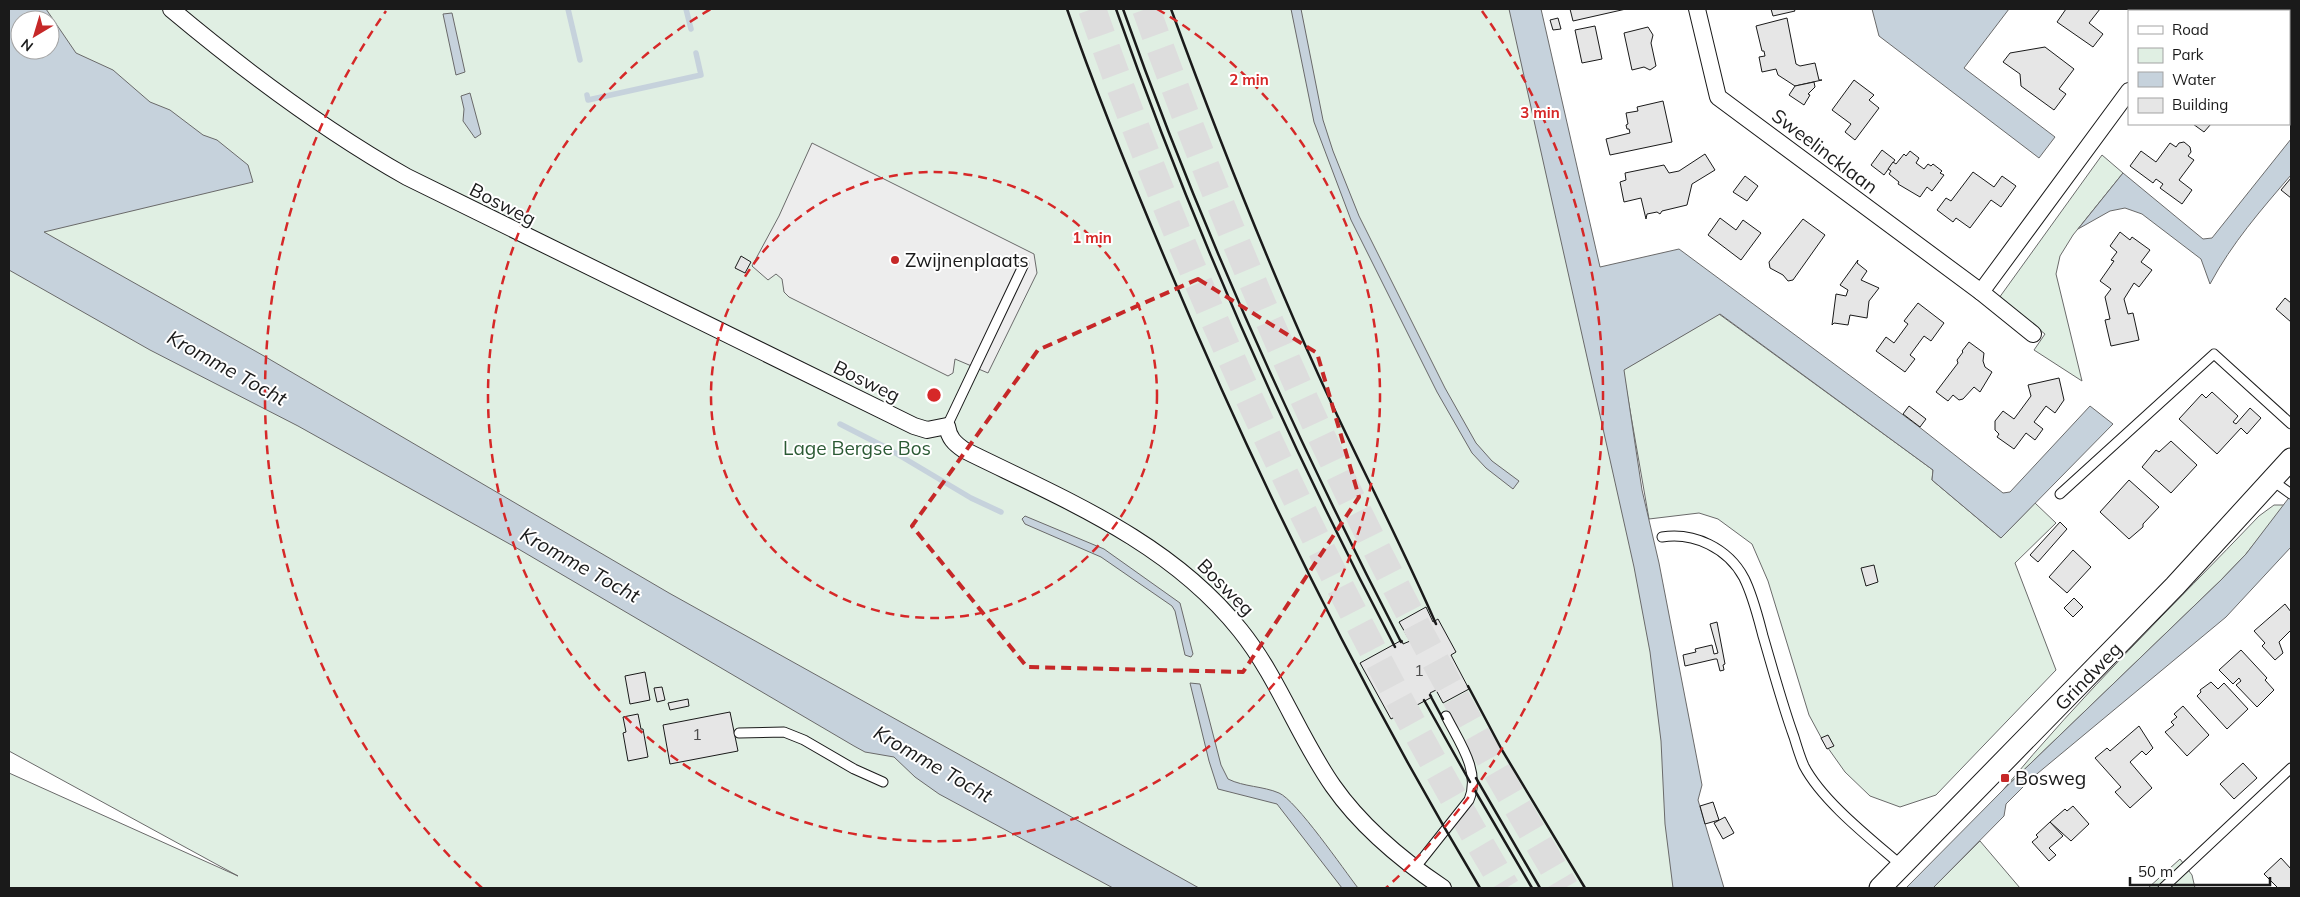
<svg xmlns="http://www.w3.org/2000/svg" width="2300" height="897" viewBox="0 0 2300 897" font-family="Mulish,sans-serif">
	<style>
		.green { fill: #e0efe3; stroke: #6a6a6a; fill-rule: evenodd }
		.parking { fill: #ededed; stroke: #6a6a6a }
		.water { fill: #c6d2dc; stroke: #6a6a6a; fill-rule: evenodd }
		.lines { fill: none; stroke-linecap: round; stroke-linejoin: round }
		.stream { stroke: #c6d2dc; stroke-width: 5.5 }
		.building { fill: #e6e6e6; stroke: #1a1a1a }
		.motorway-tunnel { stroke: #ddd; stroke-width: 28; stroke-dasharray: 28 14; stroke-linecap: butt }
		.service-casing { stroke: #1a1a1a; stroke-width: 11 }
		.minor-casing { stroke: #1a1a1a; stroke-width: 18 }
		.tertiary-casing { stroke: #1a1a1a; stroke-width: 23 }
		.service { stroke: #fff; stroke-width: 9 }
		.minor { stroke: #fff; stroke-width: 16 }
		.tertiary { stroke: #fff; stroke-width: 21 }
		.wall { stroke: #1a1a1a; stroke-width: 2.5 }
		.marked { fill: none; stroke: #c62828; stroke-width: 4; stroke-dasharray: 10 6; stroke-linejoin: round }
		.ring { fill: none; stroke: #d62828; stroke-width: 2.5; stroke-dasharray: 9 6 }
		.poi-dot { fill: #c62828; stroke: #fff; stroke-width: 2 }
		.labels { text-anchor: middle; stroke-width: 4; stroke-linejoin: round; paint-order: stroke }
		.number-label { font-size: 16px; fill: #4d4d4d }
		.street-label { font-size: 19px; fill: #1a1a1a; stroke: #fff }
		.poi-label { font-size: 19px; fill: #1a1a1a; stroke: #fff; text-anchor: start }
		.park-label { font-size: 19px; fill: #2b5a34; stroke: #fff }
		.water-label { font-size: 20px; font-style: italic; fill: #1a1a1a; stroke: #fff }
		.centre { fill: #d62828; stroke: #fff; stroke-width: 2.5 }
		.ring-label { font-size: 15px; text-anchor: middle; font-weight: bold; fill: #d62828; stroke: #fff; stroke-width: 4; stroke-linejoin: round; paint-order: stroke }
	</style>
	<rect width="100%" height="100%" fill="#fff"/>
	<g class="green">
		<path d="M9 9H1522L1705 888H9V773L238 876 9 751ZM20 20H50V50H20Z"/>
		<polygon points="2102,155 2123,173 2073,235 2060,256 2056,274 2082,381 2034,350 2045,334 1999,298"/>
		<polygon points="1719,314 1933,470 1932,480 2001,538 2035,503 2056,523 2015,563 2056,670 1936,795 1900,807 1870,796 1845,772 1823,741 1809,715 1768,581 1752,544 1718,519 1699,513 1649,519 1623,370"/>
		<path d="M2274 505H2285L2246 554 2221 580 2003 790C2082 694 2173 606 2259 516Z"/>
		<polygon points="1980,841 2020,888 1933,888"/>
		<polygon points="2180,859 2192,875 2195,888 2148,888"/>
	</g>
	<polygon class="parking" points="812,143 1034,254 1037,273 988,373 955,359 953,373 948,376 789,297 784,292 782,279 776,274 768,280 752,266 779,216"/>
	<g class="water">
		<path d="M9 9H46L76 53 113 70 150 102 170 110 203 135 217 140 248 165 253 182 44 232 264 356 669 593 1199 888H1113L939 794 915 777 894 757 865 752 854 746 515 547 298 426 150 350 9 270ZM20 20H50V50H20Z"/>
		<polygon points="1291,9 1301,9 1323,120 1333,151 1359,216 1445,388 1476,443 1492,461 1519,481 1513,489 1486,468 1472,453 1437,392 1351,220 1314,122"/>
		<polygon points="1509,9 1541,9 1600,267 1679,249 1918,426 2003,493 2010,492 2090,406 2113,424 2001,538 1932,480 1933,470 1720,314 1624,370 1642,490 1659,563 1702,785 1698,800 1724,888 1673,888 1665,824 1661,741 1650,652 1634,567"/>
		<polygon points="1872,9 2009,9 1964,68 2055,137 2039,158 1879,36"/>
		<polygon points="452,13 465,72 456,75 443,14"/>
		<polygon points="470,93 481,134 475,138 463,121 464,109 461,96"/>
		<path d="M2291 139V175C2261 210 2232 243 2210 284L2201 259 2142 214 2125 208 2110 211 2078 229 2123 173 2203 239 2212 238Z"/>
		<polygon points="2291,495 2291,547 2226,617 2032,778 2006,804 2004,816 1933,888 1906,888 2003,790 2221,580 2246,554"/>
		<polygon points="1025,516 1104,549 1180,603 1193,654 1191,657 1185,655 1175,611 1172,606 1101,557 1025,524 1022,519"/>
		<path d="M1190 683 1200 684 1221 765 1228 779C1244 787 1263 786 1279 793 1296 800 1344 870 1358 888H1342L1277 804 1218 789 1209 761Z"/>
	</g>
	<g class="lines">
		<g class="stream">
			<polyline points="568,9 580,60"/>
			<polyline points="686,9 691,29"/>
			<polyline points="587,95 588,100 701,75 696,53"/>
			<polyline points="840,424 887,448 971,498 1001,512"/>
		</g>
	</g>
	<g class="building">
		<polygon points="1570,9 1626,9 1573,21"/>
		<polygon points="1771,9 1794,9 1795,11 1773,16"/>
		<polygon points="2066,9 2100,9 2089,23 2103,34 2093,47 2057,22"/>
		<polygon points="1558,18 1561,29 1553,30 1550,20"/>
		<polygon points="1787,18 1796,64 1800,66 1815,63 1819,80 1822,80 1795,86 1778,75 1776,69 1762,72 1759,57 1765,56 1764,51 1762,51 1756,26"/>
		<polygon points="1595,26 1602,59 1582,63 1575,30"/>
		<polygon points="1648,27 1653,35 1651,43 1656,66 1650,70 1644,67 1632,70 1624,33"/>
		<polygon points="2045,47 2074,69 2059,89 2066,94 2054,110 2021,86 2020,74 2003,62 2010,53"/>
		<polygon points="1854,80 1874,95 1869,100 1879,108 1855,140 1845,132 1851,124 1832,110"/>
		<polygon points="1814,82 1815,87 1808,94 1810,95 1804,105 1789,95 1795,86"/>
		<polygon points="1663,101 1672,142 1610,155 1606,139 1630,133 1629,129 1627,129 1626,125 1628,124 1626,113 1638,111 1637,107"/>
		<polygon points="2291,103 2291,116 2289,114 2289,106"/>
		<polygon points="2193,124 2211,124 2204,132"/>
		<polygon points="2184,142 2190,147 2191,152 2188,156 2194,160 2179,180 2192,190 2182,204 2160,188 2163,184 2156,179 2153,183 2130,166 2141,151 2156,162 2170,143 2176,147 2179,143"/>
		<polygon points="1882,150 1895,160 1884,175 1871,165"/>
		<polygon points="1910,151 1919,158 1916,163 1924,169 1928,164 1931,166 1933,164 1942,171 1940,173 1944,175 1932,191 1927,187 1920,197 1898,184 1899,182 1889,174 1891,171 1888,169 1893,162 1896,164 1904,154 1906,156"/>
		<polygon points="1705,154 1715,170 1692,184 1687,205 1662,211 1660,214 1657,212 1647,214 1646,219 1641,198 1624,202 1620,182 1626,180 1625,173 1664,165 1669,173 1679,171"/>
		<polygon points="1973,172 1994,187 2002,176 2016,186 2001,207 1991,200 1970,228 1956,218 1953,222 1937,210 1946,198 1951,201"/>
		<polygon points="1745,176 1758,186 1747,201 1733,192"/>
		<polygon points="2291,178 2291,198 2281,190"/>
		<polygon points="1720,218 1736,230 1743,220 1761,233 1741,260 1708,235"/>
		<polygon points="1803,219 1825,235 1793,280 1788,281 1783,275 1770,268 1769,262"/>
		<polygon points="2120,232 2130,240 2132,237 2150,250 2141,262 2152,270 2139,287 2134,283 2124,299 2128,314 2133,313 2139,340 2111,346 2105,320 2110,319 2105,297 2111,289 2100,281 2114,261 2111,260 2117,252 2110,246"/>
		<polygon points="741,256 751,262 745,273 735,268"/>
		<polygon points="1858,260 1857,263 1867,271 1861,280 1879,288 1869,301 1867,318 1850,315 1848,325 1834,323 1832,325 1836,294 1846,296 1848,290 1840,285"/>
		<polygon points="2285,298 2291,303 2291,322 2276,309"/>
		<polygon points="1918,303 1944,323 1931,341 1924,336 1910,355 1915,359 1905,372 1876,351 1886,337 1894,343 1908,324 1904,321"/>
		<polygon points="1969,342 1984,353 1983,361 1985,367 1992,372 1980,392 1974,387 1963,399 1959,400 1953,395 1948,401 1936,392 1958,363 1957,360 1963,352 1962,351"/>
		<polygon points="2059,378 2064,400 2055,413 2046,406 2034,422 2043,429 2035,440 2026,433 2014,449 1997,437 1999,434 1995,430 1995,421 2003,411 2014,419 2031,396 2028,385"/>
		<polygon points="2212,392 2238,416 2233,422 2236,424 2250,408 2261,418 2247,434 2241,428 2217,454 2179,419 2202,394 2206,398"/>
		<polygon points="1909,406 1926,419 1920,427 1903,414"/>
		<polygon points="2171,441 2197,465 2171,493 2142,467 2156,450 2159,452"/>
		<polygon points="2129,480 2159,507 2143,524 2143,527 2129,539 2100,512"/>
		<polygon points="2060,522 2067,529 2038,562 2030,555"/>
		<polygon points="2073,550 2091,567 2067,593 2049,577"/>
		<polygon points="1874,565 1878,582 1866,586 1861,568"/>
		<polygon points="2074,598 2083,607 2073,617 2064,608"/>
		<polygon points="2285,604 2291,612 2291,630 2279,642 2283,653 2275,660 2262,646 2265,643 2254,631"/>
		<polygon points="1426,607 1433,622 1438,619 1456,652 1451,655 1469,689 1443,703 1436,690 1430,693 1432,697 1391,719 1360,663 1402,640 1403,644 1410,641 1399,622"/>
		<polygon points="1717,622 1725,664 1723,665 1724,670 1720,671 1717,659 1715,659 1685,666 1683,655 1696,652 1695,649 1712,645 1714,654 1718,653 1710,624"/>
		<polygon points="2241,650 2267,678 2265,680 2274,690 2257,707 2236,685 2241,681 2239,678 2233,684 2219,670"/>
		<polygon points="645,672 650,700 630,704 625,676"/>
		<polygon points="2211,682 2218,689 2224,683 2248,709 2227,729 2197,696 2201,692 2200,690"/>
		<polygon points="662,687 665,700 657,702 654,688"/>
		<polygon points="688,699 689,706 670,710 668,703"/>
		<polygon points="2183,706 2209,735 2187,756 2165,732 2174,725 2171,722 2177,717 2174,714"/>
		<polygon points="730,712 738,751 670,764 663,725"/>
		<polygon points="638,714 641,729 643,729 648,757 628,761 623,733 626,732 623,717"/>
		<polygon points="2139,726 2153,748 2146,755 2142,751 2130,762 2152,788 2130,808 2115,792 2121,787 2095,758 2107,748 2110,751"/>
		<polygon points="1828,735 1834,746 1827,749 1821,738"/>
		<polygon points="2243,763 2257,778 2234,799 2220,784"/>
		<polygon points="1713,802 1719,820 1705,824 1700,806"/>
		<polygon points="2073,806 2089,824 2071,841 2050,822 2065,809 2067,811"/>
		<polygon points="1725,817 1734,833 1723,839 1714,823"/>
		<polygon points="2050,822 2063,836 2049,848 2056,855 2049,861 2032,842 2038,837 2036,835"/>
		<polygon points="2281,858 2291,869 2291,888 2278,888 2264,874"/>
	</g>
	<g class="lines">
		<g class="motorway-tunnel">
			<path d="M1092 9C1200 315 1340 609 1506 888"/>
			<path d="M1146 9C1213 194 1289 378 1379 554 1437 668 1500 778 1565 888"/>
		</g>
		<defs>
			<g id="service">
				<polyline points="947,426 1024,264"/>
				<polyline points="2273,481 2291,494"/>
				<polyline points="2060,494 2214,354 2291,424"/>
				<path d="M1662 537C1694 532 1728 548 1744 578 1753 596 1758 617 1763 636 1773 670 1782 704 1794 737 1797 747 1800 757 1804 766 1823 802 1871 839 1902 866"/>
				<polyline points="739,733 784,732 804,740 854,769 883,782"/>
				<path d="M1415 868 1469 800C1481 771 1459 742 1446 716"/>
				<polyline points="2163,888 2291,768"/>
			</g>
			<g id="minor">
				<path d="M171 9C245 71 322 129 407 177L914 426 927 430 947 426C949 438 954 443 964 450 1063 499 1169 541 1240 630 1278 677 1298 736 1333 786 1361 826 1403 861 1443 888"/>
				<polyline points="1697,9 1718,97 1981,292 2033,334"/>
				<polyline points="2187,11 2189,9"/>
				<polyline points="1981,292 2129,91"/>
			</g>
			<polyline id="tertiary" points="1880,888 2175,586 2291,459"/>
		</defs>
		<use href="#service" class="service-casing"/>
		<use href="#minor" class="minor-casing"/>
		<use href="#tertiary" class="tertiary-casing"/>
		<use href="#service" class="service"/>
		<use href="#minor" class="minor"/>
		<use href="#tertiary" class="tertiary"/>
		<g class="wall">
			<path d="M1067 9C1098 98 1134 186 1171 273 1260 484 1362 691 1480 888"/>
			<path d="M1116 9C1193 228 1287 441 1395 647"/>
			<path d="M1123 9C1200 227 1295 437 1401 642"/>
			<path d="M1171 9C1216 132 1264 254 1318 374 1356 458 1399 539 1436 624"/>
			<polyline points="1468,686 1502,750 1585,888"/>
			<polyline points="1430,695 1443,719"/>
			<polyline points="1424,700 1470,782"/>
			<polyline points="1476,778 1540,888"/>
			<polyline points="1474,789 1532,888"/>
		</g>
	</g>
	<path class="marked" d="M1198 279 1317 353 1359 497 1243 672 1027 667 912 526 1038 350Z"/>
	<g class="ring">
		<circle cx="934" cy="395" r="223"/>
		<path d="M1157 9A446 446 0 1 1 711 9"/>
		<path d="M482 888A669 669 0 0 1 386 11M1482 11A669 669 0 0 1 1386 888"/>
	</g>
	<g class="poi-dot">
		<circle cx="895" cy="260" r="5"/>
		<rect x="2000" y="773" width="10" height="10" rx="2.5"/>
	</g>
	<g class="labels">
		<g class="number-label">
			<text x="1419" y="676">1</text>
			<text x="697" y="740">1</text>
		</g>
		<g class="street-label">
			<text transform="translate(1825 151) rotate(37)" y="7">Sweelincklaan</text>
			<text transform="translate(503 204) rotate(27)" y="7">Bosweg</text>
			<text transform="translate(867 381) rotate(26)" y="7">Bosweg</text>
			<text transform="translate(1226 587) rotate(45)" y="7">Bosweg</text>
			<text transform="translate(2088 676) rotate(-46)" y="7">Grindweg</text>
		</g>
		<g class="poi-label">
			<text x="905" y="267">Zwijnenplaats</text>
			<text x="2015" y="785">Bosweg</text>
		</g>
		<g class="park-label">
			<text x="857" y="455">Lage Bergse Bos</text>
		</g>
		<g class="water-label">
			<text transform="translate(227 368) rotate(29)" y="7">Kromme Tocht</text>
			<text transform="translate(580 565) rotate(29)" y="7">Kromme Tocht</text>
			<text transform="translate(933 764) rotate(30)" y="7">Kromme Tocht</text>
		</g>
	</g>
	<circle cx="934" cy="395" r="8" class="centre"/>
	<g class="ring-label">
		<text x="1249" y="85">2 min</text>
		<text x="1540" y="118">3 min</text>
		<text x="1092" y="243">1 min</text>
	</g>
	<rect width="2300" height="897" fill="none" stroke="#1a1a1a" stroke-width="20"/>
	<rect x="2128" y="10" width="162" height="115" fill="#ffffff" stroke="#a3a3a3"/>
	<rect x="2138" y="26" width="25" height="8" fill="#ffffff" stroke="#a3a3a3"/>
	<text x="2172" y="35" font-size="15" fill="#1a1a1a">Road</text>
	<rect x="2138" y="48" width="25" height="15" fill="#e0efe3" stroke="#a3a3a3"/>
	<text x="2172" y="60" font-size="15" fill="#1a1a1a">Park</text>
	<rect x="2138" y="72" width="25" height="15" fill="#c6d2dc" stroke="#a3a3a3"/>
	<text x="2172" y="85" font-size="15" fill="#1a1a1a">Water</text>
	<rect x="2138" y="98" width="25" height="15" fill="#e6e6e6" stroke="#a3a3a3"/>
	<text x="2172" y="110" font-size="15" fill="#1a1a1a">Building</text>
	<g transform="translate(35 35) rotate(218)"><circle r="24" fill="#ffffff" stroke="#a3a3a3"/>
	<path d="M0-4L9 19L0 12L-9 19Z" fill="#c62828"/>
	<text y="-8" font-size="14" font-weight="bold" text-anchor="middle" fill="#1a1a1a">N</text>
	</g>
	<path d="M2130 877v8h140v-8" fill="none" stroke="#1a1a1a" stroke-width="2.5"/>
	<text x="2138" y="877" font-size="15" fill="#1a1a1a" stroke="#ffffff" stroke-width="4" paint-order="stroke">50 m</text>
</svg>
